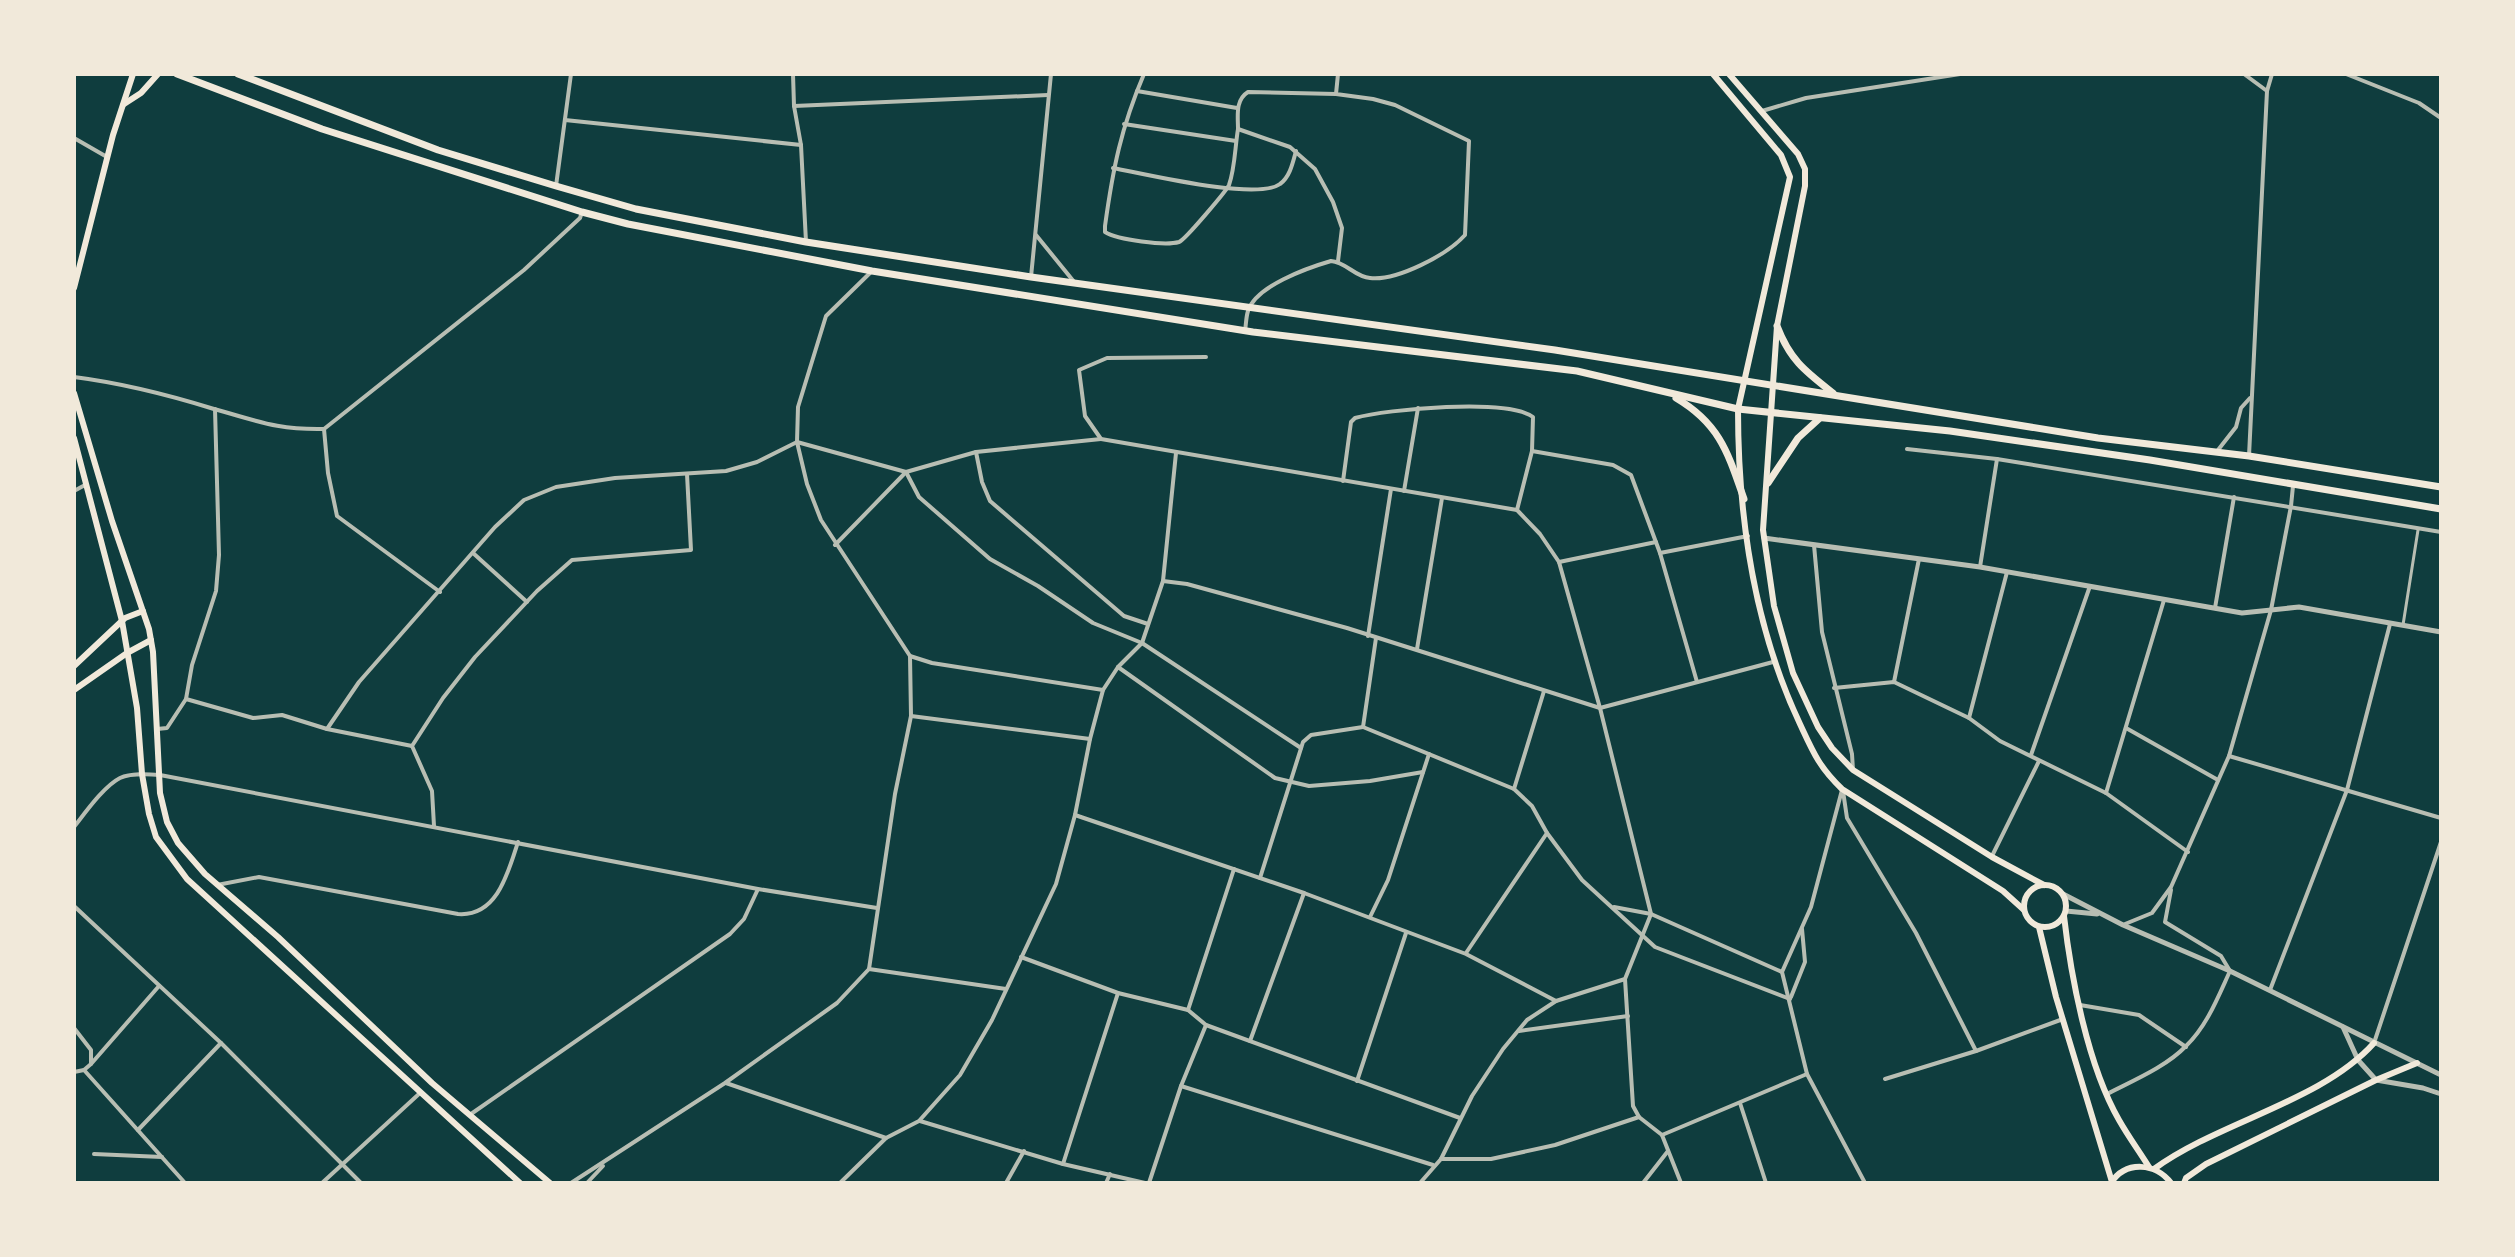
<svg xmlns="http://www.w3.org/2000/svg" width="2515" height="1257" viewBox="0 0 2515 1257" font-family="'Asap Condensed',sans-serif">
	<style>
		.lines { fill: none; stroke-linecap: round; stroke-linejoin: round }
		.pedestrian { stroke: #b8beb3; stroke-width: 3 }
		.minor { stroke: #b8beb3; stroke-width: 4 }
		.tertiary { stroke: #b8beb3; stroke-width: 5 }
		.secondary { stroke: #f1e9da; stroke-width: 6 }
		.trunk { stroke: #f1e9da; stroke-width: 7 }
	</style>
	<rect width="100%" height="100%" fill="#0f3d3e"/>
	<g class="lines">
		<polyline class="pedestrian" points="2403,625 2418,530"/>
		<g class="minor">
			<polyline points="793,74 794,106 801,145 806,242"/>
			<path d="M1144 74C1121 128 1113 168 1105 226V232C1118 240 1165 246 1179 242 1185 240 1227 190 1229 185 1235 168 1235 147 1238 129"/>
			<polyline points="2244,74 2267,91"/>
			<polyline points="2346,74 2419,103 2441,118"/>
			<polyline points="1137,91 1237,108"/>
			<path d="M1336 94 1248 92C1235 100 1238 116 1238 129L1290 147 1315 169 1333 202 1342 228 1338 261"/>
			<polyline points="794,106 1048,95"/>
			<polyline points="1762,111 1806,98 1960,74"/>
			<polyline points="565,120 801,145"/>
			<polyline points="1124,124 1236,141"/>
			<polyline points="74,138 107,157"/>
			<path d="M1113 168C1145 174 1257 201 1280 184 1290 177 1293 162 1296 151"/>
			<polyline points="556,186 571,74"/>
			<polyline points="1036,235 1075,283"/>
			<polyline points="1031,277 1051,74"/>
			<path d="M1245 331C1246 325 1246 317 1248 311 1256 286 1307 268 1331 261 1346 262 1355 277 1370 278 1397 281 1447 255 1465 235L1469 141 1395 105 1373 99 1336 94 1338 74"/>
			<polyline points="1206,357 1107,358 1079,370 1085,416 1101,439 1517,510"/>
			<path d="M74 377C121 383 169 395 214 409 258 421 277 430 324 429L524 270 580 218 582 212"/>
			<polyline points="324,429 328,473 337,516 440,592"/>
			<polyline points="1907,449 1997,459 2441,532"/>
			<polyline points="2218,450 2236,427 2241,408 2250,398"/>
			<polyline points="1532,451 1613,465 1631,475 1660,553 1697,682"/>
			<polyline points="976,452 982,482 990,501 1124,616 1148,624"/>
			<polyline points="2249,456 2267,91 2272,74"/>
			<path d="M1343 481 1351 422 1355 418C1387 409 1507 398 1533 417L1532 451 1517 510 1540 534 1559 562 1600 708 1651 914 1625 979 1556 1001 1527 1020 1503 1049 1472 1096 1441 1159 1420 1183"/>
			<polyline points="74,491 85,485"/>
			<polyline points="1404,491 1418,408"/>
			<polyline points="835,545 906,472 976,452 1101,439"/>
			<polyline points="1814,545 1822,632 1852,754 1853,770"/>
			<polyline points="473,553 527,602"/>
			<polyline points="1660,553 1748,536"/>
			<polyline points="1559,562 1656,542"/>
			<polyline points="1980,567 1997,459"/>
			<polyline points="1163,581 1187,584 1347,628 1600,708 1773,662"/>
			<polyline points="2215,608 2234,497"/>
			<polyline points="1368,636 1391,489"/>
			<polyline points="1417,649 1442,498"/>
			<polyline points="910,656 932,663 1103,690"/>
			<polyline points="1118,667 1275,778 1309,786 1370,781 1423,772"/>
			<polyline points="1894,682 1919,559"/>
			<polyline points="1834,688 1894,682 1969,718 2000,741 2106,793 2188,852"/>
			<polyline points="186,699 253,718 282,715 327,729 412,746"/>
			<polyline points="911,716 1090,739"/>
			<polyline points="1969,718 2007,572"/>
			<polyline points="1363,727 1514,789 1532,806 1547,833 1582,880 1655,947 1790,999"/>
			<polyline points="2126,728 2218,780"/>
			<polyline points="157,729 167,728 186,699 192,665 216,591 219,555 215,409"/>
			<polyline points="327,729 359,682 495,527 524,500 556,487 615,478 726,471 757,462 797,442 906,472 919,497 990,559 1038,586 1093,623 1142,643 1301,748"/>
			<polyline points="2031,755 2090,586"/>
			<polyline points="2229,756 2441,818"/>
			<polyline points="1514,789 1544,691"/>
			<polyline points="1842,790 1811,907 1782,972 1807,1074 1865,1183"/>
			<polyline points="1843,791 1847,818 1916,933 1976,1051"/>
			<polyline points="2106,793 2164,600"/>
			<polyline points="1075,815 1304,893 1466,954 1556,1001"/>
			<polyline points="434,826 432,791 412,746 443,698 475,657 537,591 572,560 691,550 687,474"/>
			<path d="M74 827C85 813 104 786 120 778 131 773 147 774 160 775L758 889 877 908"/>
			<polyline points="1992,856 2039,761"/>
			<polyline points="1260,878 1303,742 1311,735 1363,727 1376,638"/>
			<path d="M217 885 259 877 458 914C497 917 508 873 518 842"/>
			<polyline points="74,906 221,1043 138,1130"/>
			<polyline points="1614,907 1651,914 1782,972"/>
			<polyline points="1370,917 1388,880 1429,754"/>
			<polyline points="2125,924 2152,913 2171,887 2229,756 2271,610 2291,506 2293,486"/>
			<polyline points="1466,953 1547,833"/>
			<polyline points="1021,957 1118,993 1188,1010 1206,1025 1460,1118"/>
			<polyline points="869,969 1006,989"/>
			<polyline points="1625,979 1633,1106 1639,1117 1662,1135 1681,1183"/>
			<polyline points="2270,990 2347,790 2390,624"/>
			<polyline points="1791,997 1805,962 1802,929"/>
			<polyline points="2080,1005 2139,1015 2186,1047"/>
			<polyline points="1188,1010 1234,869"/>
			<polyline points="74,1028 91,1050 91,1064 84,1070"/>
			<polyline points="1519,1031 1628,1016"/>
			<polyline points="1250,1041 1304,893"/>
			<polyline points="221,1043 361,1183"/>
			<polyline points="2374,1043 2441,842"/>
			<polyline points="91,1064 159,986"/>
			<polyline points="74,1072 84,1070 185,1183"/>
			<polyline points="1885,1079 1976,1051 2063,1019"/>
			<polyline points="1357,1081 1406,933"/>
			<polyline points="726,1083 886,1138"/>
			<polyline points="1181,1086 1433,1165"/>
			<path d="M2107 1094C2132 1081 2166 1067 2186 1046 2207 1026 2218 997 2230 971L2221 956 2165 922 2171 890"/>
			<polyline points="1740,1103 1766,1183"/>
			<polyline points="471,1114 730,934 744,919 758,889"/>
			<polyline points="920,1121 1063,1164 1145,1183"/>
			<polyline points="1662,1135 1807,1074"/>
			<polyline points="94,1154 162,1157"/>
			<polyline points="1441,1159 1491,1159 1555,1145 1639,1117"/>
			<polyline points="1063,1164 1118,993"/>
			<polyline points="322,1183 420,1093"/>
			<polyline points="571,1183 725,1083 837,1003 869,969 895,794 911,716 910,656 821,520 807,484 797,442 798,407 826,316 871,272"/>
			<polyline points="587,1183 603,1166"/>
			<polyline points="840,1183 886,1138 919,1121 960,1075 992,1020 1056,884 1075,815 1090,739 1103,690 1118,667 1142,643 1163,581 1176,453"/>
			<polyline points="1006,1183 1024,1151"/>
			<polyline points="1106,1183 1110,1174"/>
			<polyline points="1149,1183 1181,1086 1206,1025"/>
			<polyline points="1643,1183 1668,1151"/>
		</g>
		<g class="tertiary">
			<polyline points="1764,538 1980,567 2242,613 2299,607 2441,632"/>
			<polyline points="2063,894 2123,925 2230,971 2441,1075"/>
			<polyline points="2066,911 2097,914"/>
			<polyline points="2343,1027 2358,1060 2376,1080 2423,1088 2441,1094"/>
		</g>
		<g class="secondary">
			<path d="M1713 74 1781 155 1790 177 1738 409C1738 516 1754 627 1800 724 1813 752 1819 767 1842 789L2003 891 2024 910"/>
			<polyline points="1729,74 1798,154 1805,169 1805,186 1777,326 1763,530 1774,606 1793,673 1818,727 1832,748 1853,770 1992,857 2044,885"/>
			<polyline points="124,104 141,93 158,74"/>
			<polyline points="74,288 113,135 133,74"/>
			<polyline points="74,393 112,521 149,629 153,652 160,793 167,822 178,843 205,874 278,937 432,1083 550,1183"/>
			<polyline points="74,438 122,621 137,708 142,774 149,814 156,837 187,879 520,1183"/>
			<polyline points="74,666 125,618 143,611"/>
			<polyline points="74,690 127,653 151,640"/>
			<circle cx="2045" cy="906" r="21"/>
			<path d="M2064 916C2071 978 2088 1066 2119 1120 2128 1136 2139 1151 2149 1167"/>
			<polyline points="2039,927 2056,997 2112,1182"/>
			<path d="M2154 1169C2220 1121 2321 1102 2374 1043"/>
			<path d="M2111 1183C2126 1160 2156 1163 2171 1183"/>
			<polyline points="2184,1183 2186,1178 2206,1164 2376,1080 2417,1063"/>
		</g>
		<g class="trunk">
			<polyline points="177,74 322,129 582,212 628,224 872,271 1253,332 1577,371 1738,409 1950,431 2150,460 2441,509"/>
			<polyline points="238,74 438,150 556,186 636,209 806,242 1031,277 1555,350 2098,438 2249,456 2441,487"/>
			<path d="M1777 326C1790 360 1805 371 1833 393"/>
			<path d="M1676 398C1720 424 1728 453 1744 499"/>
			<polyline points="1768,483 1798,438 1820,418"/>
		</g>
	</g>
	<rect width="2515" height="1257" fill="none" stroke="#f1e9da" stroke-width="152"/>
</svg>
